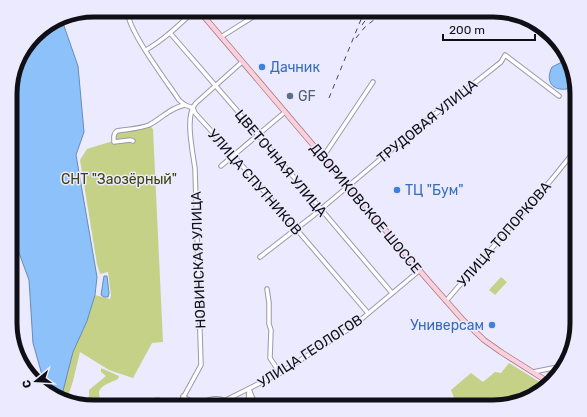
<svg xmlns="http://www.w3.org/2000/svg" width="587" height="417" viewBox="0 0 587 417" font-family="Rubik,sans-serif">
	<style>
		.green { fill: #c5d187 }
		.water { fill: #8dc1f9; stroke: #688cb5 }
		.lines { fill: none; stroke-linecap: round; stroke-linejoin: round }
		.minor-casing { stroke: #9b98ab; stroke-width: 5.5 }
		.major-casing { stroke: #a67885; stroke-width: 6 }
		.minor { stroke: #fff; stroke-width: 3.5 }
		.major { stroke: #fad0da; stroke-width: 4.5 }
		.rail { stroke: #474550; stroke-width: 1; stroke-dasharray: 5 5; stroke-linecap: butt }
		.shop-dot { fill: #3f7fe0; stroke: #eceafe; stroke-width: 1.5 }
		.service-dot { fill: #5c6f8a; stroke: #eceafe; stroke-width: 1.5 }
		.labels { text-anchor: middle; stroke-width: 3; stroke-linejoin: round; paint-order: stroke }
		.shop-label { font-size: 14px; fill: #366cbe; stroke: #eceafe; text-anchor: start }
		.service-label { font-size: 14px; fill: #4e5e75; stroke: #eceafe; text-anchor: start }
		.street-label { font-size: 14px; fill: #100f16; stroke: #eceafe }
		.park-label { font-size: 14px; fill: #3c4209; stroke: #eceafe }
		.rim { fill: none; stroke: #100f16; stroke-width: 5 }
	</style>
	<rect width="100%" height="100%" fill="#eceafe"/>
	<g class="green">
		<path d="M150 126 153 129 163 342 152 343 133 378 109 370 80 352 73 381 67 399 54 394 44 382 33 343 29 280 12 235 15 233 20 225 17 219 13 217 14 208 11 206V185L14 186 42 178 59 165 69 199 76 230 87 247 79 216 70 160 76 155 97 277C93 296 84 311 73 327L77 331 70 335 60 346 52 348 44 354 45 359 55 369 60 366 69 370 64 355 73 351 87 321 95 295 110 299 111 295 108 272 100 274 97 264 80 160 87 149 113 141 118 133 139 130Z"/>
		<polygon points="501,277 507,282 495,295 489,290"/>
		<polygon points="509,363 546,386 530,398 494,407 450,407 456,403 451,390 471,373 483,382 495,372 501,373"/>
		<path d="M101 368 119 376 118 379C112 382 98 386 99 394 100 399 102 402 102 407H88L86 406 89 396V390L106 376 101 372Z"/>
		<polygon points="562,369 560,374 554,379 546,375 548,372"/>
	</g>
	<g class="water">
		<polygon points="63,16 64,26 78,66 84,132 76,155 97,277 95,295 87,321 73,352 63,391 59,396 54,394 44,382 33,343 29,280 11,231 11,82 21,52 39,31"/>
		<path d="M562 62 568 70 572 71 575 80 571 82 567 89C552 91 545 81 552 67Z"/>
		<polygon points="104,276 107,276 109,293 108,297 104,297 101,295"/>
	</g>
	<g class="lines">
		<defs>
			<g id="minor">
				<path d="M128 14C130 33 167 82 179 100L185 105 193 108 195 113 234 156 368 313"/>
				<polyline points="170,33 259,136 392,293"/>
				<polyline points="221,37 259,13"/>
				<path d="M146 50C163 40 177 27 192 13"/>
				<path d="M133 141 130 140 114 142C114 137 113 134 117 131 128 129 139 129 149 125 161 119 171 107 185 105"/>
				<polyline points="323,157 373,82"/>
				<polyline points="221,166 285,112"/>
				<polyline points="260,257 314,215 416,129 491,70 501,62 505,55 559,96"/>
				<polyline points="267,289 269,303 269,324 271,330 270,358 280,373"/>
				<polyline points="446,301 552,179 577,148"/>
				<polyline points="533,372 563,366"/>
				<path d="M183 396C200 411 209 393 225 401"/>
				<path d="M139 407C153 400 160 396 173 407"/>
				<path d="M178 407 201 365 195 169C193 152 184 115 196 103L242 62"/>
				<polyline points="212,407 280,373 352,327 420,270"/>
				<polyline points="248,407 249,389 256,407"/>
			</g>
			<polyline id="major" points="201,13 426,278 463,320 484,340 501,352 550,383"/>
		</defs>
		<use href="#minor" class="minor-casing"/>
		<use href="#major" class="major-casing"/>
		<use href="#minor" class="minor"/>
		<use href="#major" class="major"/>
		<g class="rail">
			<polyline points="362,25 372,11"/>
			<polyline points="356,38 365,27 385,11"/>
			<polyline points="329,98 364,12"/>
		</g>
	</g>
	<g class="shop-dot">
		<circle cx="262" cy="67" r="4"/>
		<circle cx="397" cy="190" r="4"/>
		<circle cx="492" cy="325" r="4"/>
	</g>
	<circle class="service-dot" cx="290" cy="96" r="4"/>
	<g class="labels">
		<g class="shop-label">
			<text x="270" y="72">Дачник</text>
			<text x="405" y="195">ТЦ "Бум"</text>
			<text x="484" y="330" text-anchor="end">Универсам</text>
		</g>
		<g class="service-label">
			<text x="298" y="101">GF</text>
		</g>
		<g class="street-label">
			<text transform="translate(427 121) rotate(-39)" y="5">ТРУДОВАЯ УЛИЦА</text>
			<text transform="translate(281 163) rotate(50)" y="5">ЦВЕТОЧНАЯ УЛИЦА</text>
			<text transform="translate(255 182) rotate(49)" y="5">УЛИЦА СПУТНИКОВ</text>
			<text transform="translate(366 208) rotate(50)" y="5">ДВОРИКОВСКОЕ ШОССЕ</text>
			<text transform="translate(504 234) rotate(-49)" y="5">УЛИЦА ТОПОРКОВА</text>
			<text transform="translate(198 260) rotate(-92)" y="5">НОВИНСКАЯ УЛИЦА</text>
			<text transform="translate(310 351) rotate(-33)" y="5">УЛИЦА ГЕОЛОГОВ</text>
		</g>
		<g class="park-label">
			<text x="119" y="184">СНТ "Заозёрный"</text>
		</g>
	</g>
	<path d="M0 0H587V417H0ZM94 17H493A77 77 0 0 1 570 94V323A77 77 0 0 1 493 400H94A77 77 0 0 1 17 323V94A77 77 0 0 1 94 17Z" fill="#eceafe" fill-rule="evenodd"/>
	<path class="rim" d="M94 17H493A77 77 0 0 1 570 94V323A77 77 0 0 1 493 400H94A77 77 0 0 1 17 323V94A77 77 0 0 1 94 17Z"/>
	<g transform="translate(36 381) rotate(252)" stroke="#eceafe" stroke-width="3" paint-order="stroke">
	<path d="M0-3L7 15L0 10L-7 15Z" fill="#100f16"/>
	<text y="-6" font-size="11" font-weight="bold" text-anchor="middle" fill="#100f16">С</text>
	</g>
	<path d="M443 34v6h92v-6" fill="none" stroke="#100f16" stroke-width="2"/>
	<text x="449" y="34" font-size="12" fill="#100f16" stroke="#eceafe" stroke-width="3" paint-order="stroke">200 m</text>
</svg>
